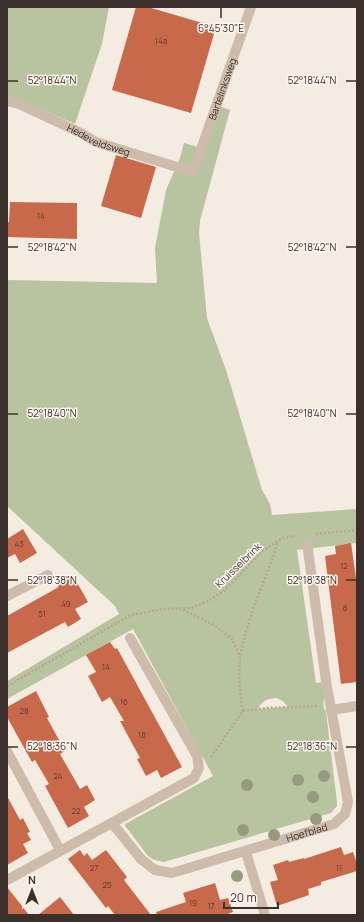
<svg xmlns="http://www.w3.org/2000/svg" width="364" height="922" viewBox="0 0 364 922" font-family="Manrope,sans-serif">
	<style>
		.green { fill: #b8c4a0; fill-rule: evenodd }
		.building { fill: #c8694b }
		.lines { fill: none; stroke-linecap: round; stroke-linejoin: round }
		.path { stroke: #b9a596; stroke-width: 2.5; stroke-dasharray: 2 2; stroke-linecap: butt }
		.lane { stroke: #cdbbac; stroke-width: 10 }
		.street { stroke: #cdbbac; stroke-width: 10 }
		.tree { fill: #969b7f }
		.ticks { fill: none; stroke: #3b302b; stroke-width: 1.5 }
		.labels { text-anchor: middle; stroke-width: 3; stroke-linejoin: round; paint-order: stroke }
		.number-label { font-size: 8px; fill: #5e3e33 }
		.street-label { font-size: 10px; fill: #3b302b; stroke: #fbf5ee }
		.ticks-label { font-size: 10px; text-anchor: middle; fill: #3b302b; stroke: #fbf5ee; stroke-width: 3; stroke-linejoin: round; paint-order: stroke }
	</style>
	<rect width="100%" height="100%" fill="#f4ebe1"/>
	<g class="green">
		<polygon points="7,7 109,7 102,44 75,124 25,102 7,96"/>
		<path d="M219 106 230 110 200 221 199 233 207 318 227 373 262 490 270 504 272 515 357 509V543L297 550 316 683 321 682C322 687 324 692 324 696 324 703 322 706 326 712L337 802V806L331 813 164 862 154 860 148 856 126 827 125 824 213 776 133 629 7 699V681L119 614 115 606 7 506V280L157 283 155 248 166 190 180 158 184 143 205 149ZM276 698 283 701 288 707 258 709C262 701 266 699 276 698Z"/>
	</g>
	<g class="building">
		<polygon points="136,7 148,7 216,27 191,113 112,90"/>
		<polygon points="116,155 156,167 141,218 101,206"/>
		<polygon points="10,202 77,203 77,239 7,237 7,222 9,222"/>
		<polygon points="23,529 37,553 20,563 15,554 7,558 7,539"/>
		<polygon points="351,543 357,585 357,682 341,684 325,556 336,554 335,546"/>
		<polygon points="63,579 75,579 88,602 75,609 81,619 68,627 65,622 7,653 7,616 57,588"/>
		<polygon points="110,642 115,649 117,648 182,767 161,778 157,770 146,776 137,759 140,758 120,721 124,721 110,697 102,702 88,676 96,672 86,655"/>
		<polygon points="36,691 49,717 47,718 65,751 60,754 80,789 87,785 95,800 84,807 89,816 68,828 45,786 49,784 35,760 32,762 7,717 7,707"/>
		<polygon points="7,796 20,820 23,818 30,832 27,833 31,840 23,844 28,853 7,865"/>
		<polygon points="341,847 344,855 353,852 357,864 357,871 321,882 321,885 308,889 309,895 277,906 270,882 278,880 273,865 288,860 289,862 304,858 304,859"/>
		<polygon points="80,850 84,856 87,853 92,860 106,850 127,877 124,880 151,915 115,915 108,906 106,908 68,859"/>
		<polygon points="215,883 220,900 228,898 233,912 225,915 157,915 156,912 186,902 183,893"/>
		<polygon points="7,887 29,915 7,915"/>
		<polygon points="60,897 74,915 38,915"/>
	</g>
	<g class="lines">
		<g class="path">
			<polyline points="316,534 357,530"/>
			<polyline points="183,610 216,626 232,639 240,657"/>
			<polyline points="7,686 131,615 163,609 191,608 210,600 224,591 261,552 283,538 295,536"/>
			<polyline points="243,711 267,708 318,706"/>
			<path d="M211 757 243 711C240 694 238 677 240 659 242 640 253 609 260 591 266 574 274 559 277 542"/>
		</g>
		<path class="lane" id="s1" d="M7 101 19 104 81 133 96 142 193 172 251 7"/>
		<g class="street">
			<polyline points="7,596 48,575"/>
			<polyline points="331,710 357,706"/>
			<polyline points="7,751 60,850"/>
			<path id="s2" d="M112 823 141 859 155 870 172 873 334 824 345 814 348 802 326 681 307 543"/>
			<polyline points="246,852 265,915"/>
			<polyline points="7,880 194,778 199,768 197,756 130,638"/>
		</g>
	</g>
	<g class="tree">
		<circle cx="324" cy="776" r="6"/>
		<circle cx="298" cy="780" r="6"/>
		<circle cx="247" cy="785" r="6"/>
		<circle cx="313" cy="797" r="6"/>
		<circle cx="316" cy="819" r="6"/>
		<circle cx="243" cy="830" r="6"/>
		<circle cx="274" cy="835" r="6"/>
		<circle cx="237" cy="876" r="6"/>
	</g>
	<path class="ticks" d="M221 8V18M8 81H18M346 81H356M8 247H18M346 247H356M8 414H18M346 414H356M8 580H18M346 580H356M8 747H18M346 747H356"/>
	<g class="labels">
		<g class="number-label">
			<text x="161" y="44">14a</text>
			<text x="41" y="219">14</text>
			<text x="19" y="547">43</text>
			<text x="344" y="569">12</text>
			<text x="66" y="607">49</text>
			<text x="345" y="611">8</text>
			<text x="42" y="617">51</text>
			<text x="106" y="670">14</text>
			<text x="124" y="705">16</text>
			<text x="24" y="714">28</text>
			<text x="142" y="738">18</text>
			<text x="58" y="779">24</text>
			<text x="76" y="814">22</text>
			<text x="94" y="871">27</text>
			<text x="339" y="871">11</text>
			<text x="107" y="888">25</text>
			<text x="193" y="906">19</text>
			<text x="211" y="909">17</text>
		</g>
		<g class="street-label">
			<text dy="4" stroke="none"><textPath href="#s1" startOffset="288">Bartelinksweg</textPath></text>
			<text dy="4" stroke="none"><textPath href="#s1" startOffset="100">Hedeveldsweg</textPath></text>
			<text transform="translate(238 565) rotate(-44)" y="4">Kruisselbrink</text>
			<text dy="4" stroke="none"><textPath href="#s2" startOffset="222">Hoefblad</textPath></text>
		</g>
	</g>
	<g class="ticks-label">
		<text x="221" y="32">6°45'30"E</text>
		<text x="52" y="84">52°18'44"N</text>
		<text x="312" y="84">52°18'44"N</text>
		<text x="52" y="251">52°18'42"N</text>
		<text x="312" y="251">52°18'42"N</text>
		<text x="52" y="417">52°18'40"N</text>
		<text x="312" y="417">52°18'40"N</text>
		<text x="52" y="584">52°18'38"N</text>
		<text x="312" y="584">52°18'38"N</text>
		<text x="52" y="750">52°18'36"N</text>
		<text x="312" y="750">52°18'36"N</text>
	</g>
	<rect width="364" height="922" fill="none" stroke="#3b302b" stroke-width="16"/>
	<g transform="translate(32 890)" stroke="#fbf5ee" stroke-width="3" paint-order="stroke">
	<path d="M0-3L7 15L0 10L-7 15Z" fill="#3b302b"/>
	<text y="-6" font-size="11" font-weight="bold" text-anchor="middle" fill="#3b302b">N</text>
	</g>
	<path d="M224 902v6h54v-6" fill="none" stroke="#3b302b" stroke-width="2"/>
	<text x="230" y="902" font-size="12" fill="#3b302b" stroke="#fbf5ee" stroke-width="3" paint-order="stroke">20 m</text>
</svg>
